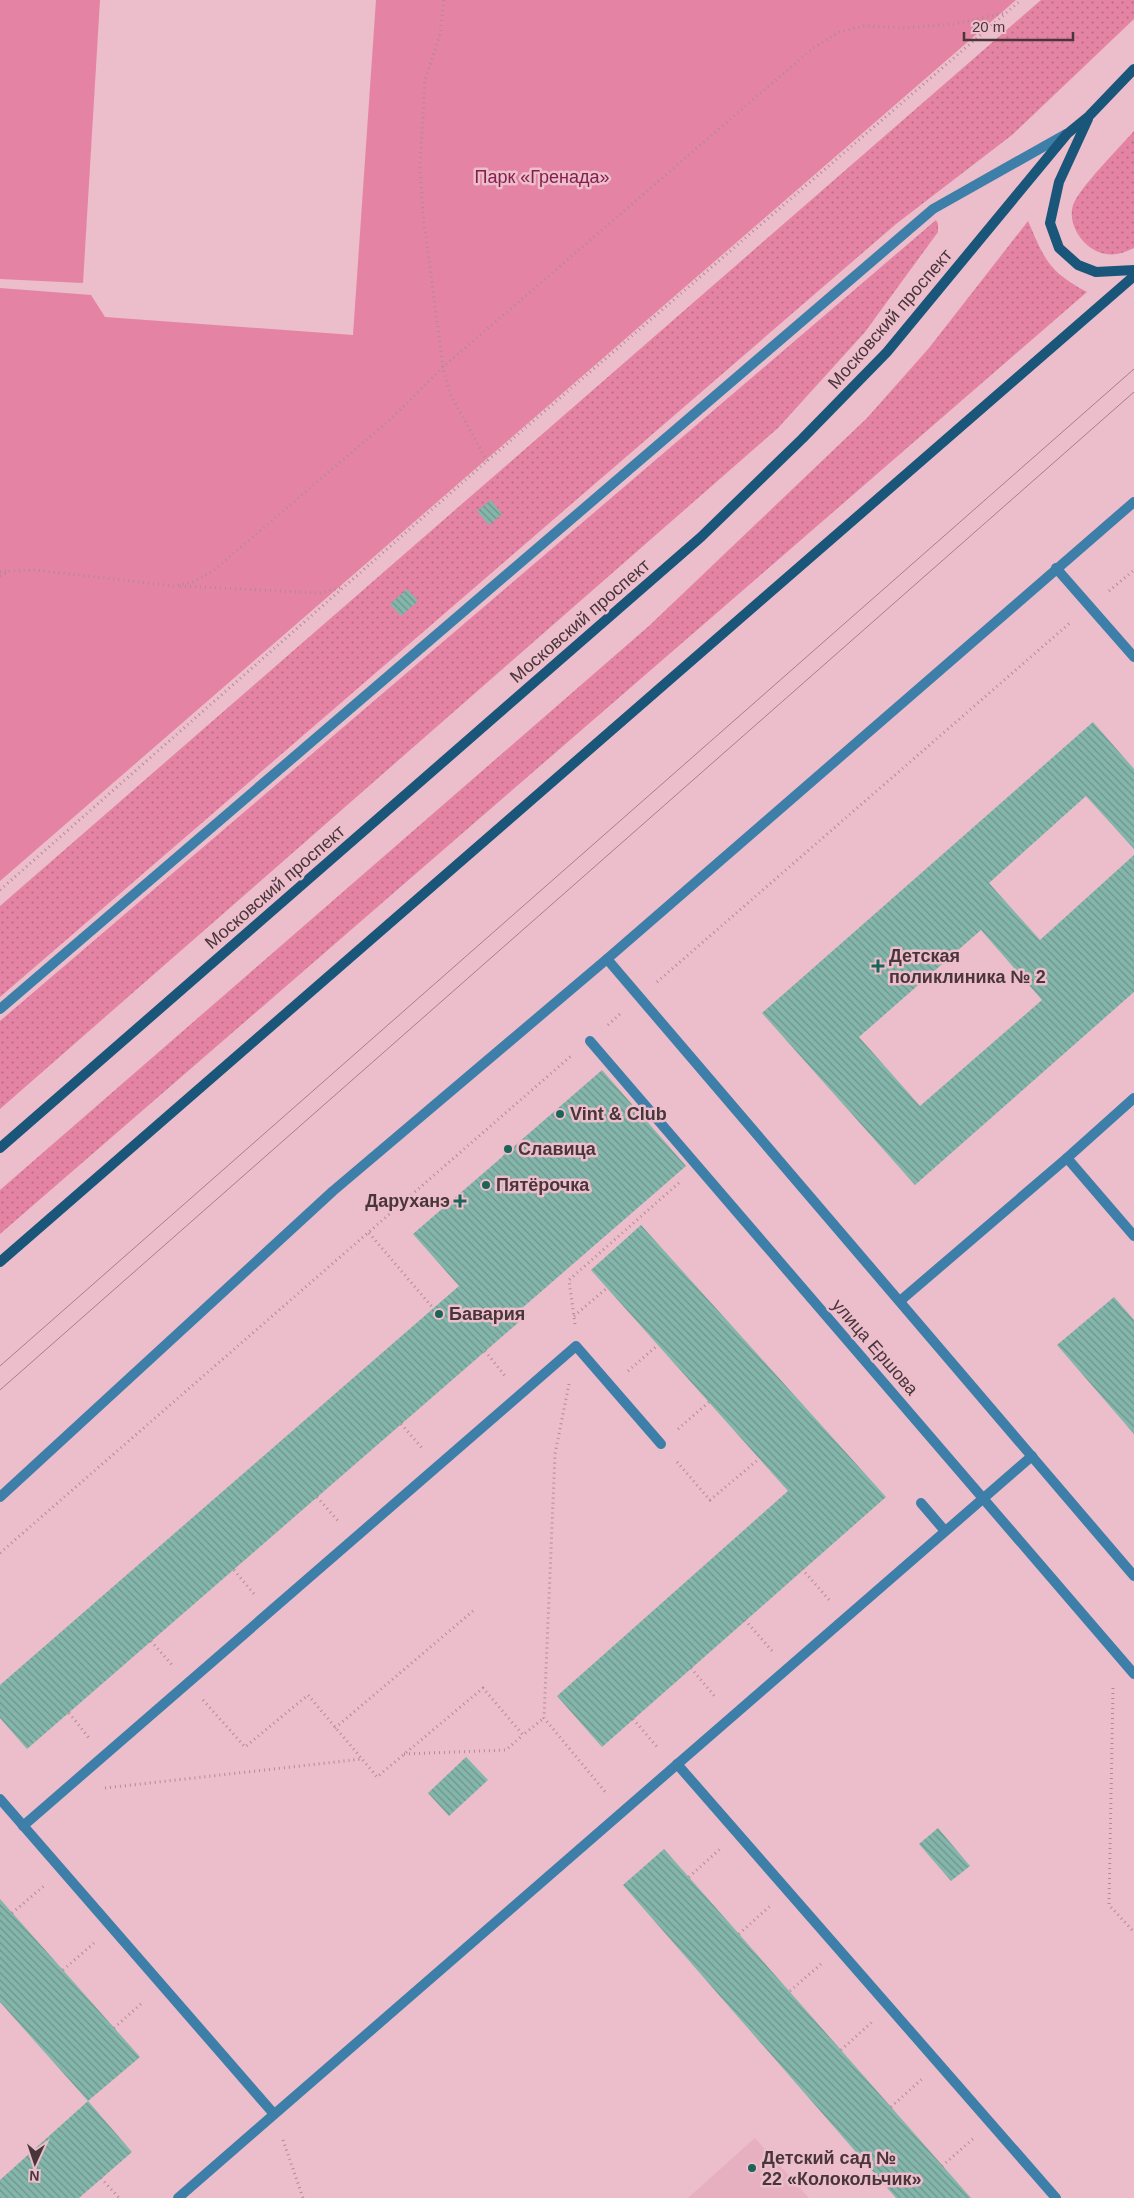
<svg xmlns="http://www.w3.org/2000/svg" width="1134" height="2198" viewBox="0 0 1134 2198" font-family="Helvetica,sans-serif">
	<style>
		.built { fill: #e6b0c0 }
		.grass { fill: url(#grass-dots) }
		.park { fill: #e483a3 }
		.building { fill: url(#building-back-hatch); fill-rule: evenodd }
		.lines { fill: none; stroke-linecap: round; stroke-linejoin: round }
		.path { stroke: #b08b95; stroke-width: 3; stroke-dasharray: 1 4; stroke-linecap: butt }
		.lane { stroke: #3d7fa9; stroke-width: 10 }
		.street { stroke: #3d7fa9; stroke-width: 10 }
		.secondary { stroke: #19567a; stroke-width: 10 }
		.tram { stroke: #a28089; stroke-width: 1 }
		.poi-dot { fill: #1d6458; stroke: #ecbdca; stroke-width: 2 }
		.labels { text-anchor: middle; stroke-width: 5; stroke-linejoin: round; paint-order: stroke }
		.park-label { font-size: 18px; fill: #851e4b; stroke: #ecbdca }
		.street-label { font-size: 18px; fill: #49363b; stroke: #ecbdca }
		.poi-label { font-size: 18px; font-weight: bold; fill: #49363b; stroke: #ecbdca; text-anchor: start }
	</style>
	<defs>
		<pattern id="grass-dots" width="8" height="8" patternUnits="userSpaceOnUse" patternTransform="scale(1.25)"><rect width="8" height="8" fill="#e483a3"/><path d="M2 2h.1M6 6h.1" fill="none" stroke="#bb6c86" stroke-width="1.8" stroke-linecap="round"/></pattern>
		<pattern id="building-back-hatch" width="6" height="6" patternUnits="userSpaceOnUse" patternTransform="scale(1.25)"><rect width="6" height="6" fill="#84b6ab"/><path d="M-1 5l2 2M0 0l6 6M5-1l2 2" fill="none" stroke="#6e958c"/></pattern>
	</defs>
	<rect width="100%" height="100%" fill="#ecbdca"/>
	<polygon class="built" points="755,2138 809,2198 688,2198"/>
	<g class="grass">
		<polygon points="1041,0 1134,0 1134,19 1012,135 896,224 0,997 0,906"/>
		<path d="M1134 131V248C1120 255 1106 258 1091 248 1078 239 1068 221 1073 205 1080 187 1120 147 1134 131Z"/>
		<polygon points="936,220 938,224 938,232 865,332 778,428 0,1109 0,1021"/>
		<path d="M1028 221C1045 260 1048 271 1087 292L0 1234V1190L650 625 867 418 929 348Z"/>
	</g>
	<g class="park">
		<polygon points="0,0 100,0 83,283 0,279"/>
		<polygon points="376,0 1016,0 0,881 0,288 91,295 105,317 353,335"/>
	</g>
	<g class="building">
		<polygon points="491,500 502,514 489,525 477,511"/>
		<polygon points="407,589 418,601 401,616 390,604"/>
		<path d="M1093 722 1134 769V849L1086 796 989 883 1040 940 1134 855V992L915 1185 762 1013ZM981 930 1042 1000 920 1106 859 1037Z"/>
		<polygon points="602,1070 686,1166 521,1309 527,1315 27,1749 0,1718 0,1685 459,1286 413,1234 502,1157 507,1151 505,1149 508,1146 511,1149"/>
		<polygon points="641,1225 886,1497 602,1747 557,1696 788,1491 591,1270"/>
		<polygon points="1114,1297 1134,1320 1134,1434 1057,1345"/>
		<polygon points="466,1757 488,1780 449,1816 428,1793"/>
		<polygon points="938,1828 970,1866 951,1881 919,1844"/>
		<polygon points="664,1849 739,1934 971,2198 896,2198 623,1885"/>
		<polygon points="0,1899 140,2057 88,2101 132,2152 79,2198 0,2198 0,2180 88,2101 0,2002"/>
	</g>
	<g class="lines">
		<g class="path">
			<polyline points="444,0 440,35 425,80 420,164 423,215 443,367 450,394 487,461"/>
			<polyline points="0,572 7,571"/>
			<polyline points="0,576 10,571 36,570 173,586 193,582 213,571 393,417 443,367 813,48 839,32 864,26 903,28 954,24 1005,13"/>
			<polyline points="180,586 320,593 343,587"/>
			<polyline points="1109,591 1134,570"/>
			<polyline points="0,890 487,461 1021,0"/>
			<polyline points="657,982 1071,622"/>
			<polyline points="608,1025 622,1012"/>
			<polyline points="369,1233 433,1308"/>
			<polyline points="574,1316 607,1288"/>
			<polyline points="575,1324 569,1280 681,1181"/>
			<polyline points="485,1351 505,1376"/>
			<polyline points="628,1371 658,1345"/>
			<polyline points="569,1384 555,1454 544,1718 607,1794"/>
			<polyline points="401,1424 422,1448"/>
			<polyline points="678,1429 709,1402"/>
			<polyline points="677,1462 710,1500 759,1459"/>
			<polyline points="317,1497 338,1521"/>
			<polyline points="0,1553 571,1056"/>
			<polyline points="802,1569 830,1601"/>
			<polyline points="234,1570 254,1594"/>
			<polyline points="745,1620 773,1652"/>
			<polyline points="151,1641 172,1665"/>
			<polyline points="691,1668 716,1698"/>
			<polyline points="1113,1688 1109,1905 1134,1932"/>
			<polyline points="203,1700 245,1747 308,1695 362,1759"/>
			<polyline points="69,1713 89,1738"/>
			<polyline points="633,1719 659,1749"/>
			<polyline points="335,1728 473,1611"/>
			<polyline points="404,1754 506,1750 523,1735"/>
			<polyline points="105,1788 362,1759 377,1777 483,1688 523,1735 544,1718"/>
			<polyline points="689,1877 720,1849"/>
			<polyline points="12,1913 44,1886"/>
			<polyline points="739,1934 770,1906"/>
			<polyline points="63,1970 94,1943"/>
			<polyline points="790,1991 821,1964"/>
			<polyline points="114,2028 143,2002"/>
			<polyline points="841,2050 872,2022"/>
			<polyline points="891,2107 922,2079"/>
			<polyline points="283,2140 303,2198"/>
			<polyline points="942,2166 974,2138"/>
			<polyline points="101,2178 119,2198"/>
		</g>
		<g class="lane">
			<polyline points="1056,568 1134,657"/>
			<polyline points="1067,1158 1134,1098"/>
			<polyline points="900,1301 1067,1158 1134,1236"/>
			<polyline points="921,1503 945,1531"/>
			<polyline points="677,1764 1056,2198"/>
			<polyline points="0,1799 274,2114"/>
			<polyline points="23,1826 576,1346 661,1444"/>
			<polyline points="178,2198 1032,1456"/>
		</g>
		<g class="street">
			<polyline points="607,959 1134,1576"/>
			<polyline points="0,1009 933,209 1066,134"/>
			<polyline points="590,1041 1134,1674"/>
			<polyline points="0,1497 333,1191 607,959 1134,502"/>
		</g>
		<g class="secondary">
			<polyline points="1088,119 1059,182 1050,223 1059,248 1078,265 1096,272 1134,270"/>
			<polyline points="0,1148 701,537 802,439 887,352 1067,134 1089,116 1134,69"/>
			<polyline points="0,1262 1134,276"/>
		</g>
		<g class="tram">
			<polyline points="0,1366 1134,369"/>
			<polyline points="0,1390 1134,392"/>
		</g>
	</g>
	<g class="poi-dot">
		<path d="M875.5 958.5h5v5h5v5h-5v5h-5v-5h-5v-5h5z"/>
		<circle cx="560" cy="1114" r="5"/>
		<circle cx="508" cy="1149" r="5"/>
		<circle cx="486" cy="1185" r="5"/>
		<path d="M457.5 1193.5h5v5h5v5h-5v5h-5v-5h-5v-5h5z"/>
		<circle cx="439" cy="1314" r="5"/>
		<circle cx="752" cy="2168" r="5"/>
	</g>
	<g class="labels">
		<g class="park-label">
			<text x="542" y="183">Парк «Гренада»</text>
		</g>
		<g class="street-label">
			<text transform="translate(890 319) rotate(-49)" y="6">Московский проспект</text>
			<text transform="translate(580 621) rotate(-41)" y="6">Московский проспект</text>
			<text transform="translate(275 887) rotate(-41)" y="6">Московский проспект</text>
			<text transform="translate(875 1347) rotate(49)" y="6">улица Ершова</text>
		</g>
		<g class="poi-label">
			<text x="889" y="962">Детская<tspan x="889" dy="21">поликлиника № 2</tspan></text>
			<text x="570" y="1120">Vint &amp; Club</text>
			<text x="518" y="1155">Славица</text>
			<text x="496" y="1191">Пятёрочка</text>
			<text x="450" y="1207" text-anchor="end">Даруханэ</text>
			<text x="449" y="1320">Бавария</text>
			<text x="762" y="2164">Детский сад №<tspan x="762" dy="21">22 «Колокольчик»</tspan></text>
		</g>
	</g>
	<g transform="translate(35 2163) rotate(183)" stroke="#ecbdca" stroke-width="4" paint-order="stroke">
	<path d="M0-4L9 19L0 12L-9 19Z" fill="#49363b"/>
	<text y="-8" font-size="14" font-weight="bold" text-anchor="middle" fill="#49363b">N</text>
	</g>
	<path d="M964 32v8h109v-8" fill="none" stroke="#49363b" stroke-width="2.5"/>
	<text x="972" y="32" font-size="15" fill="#49363b" stroke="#ecbdca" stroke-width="4" paint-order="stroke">20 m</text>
</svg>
